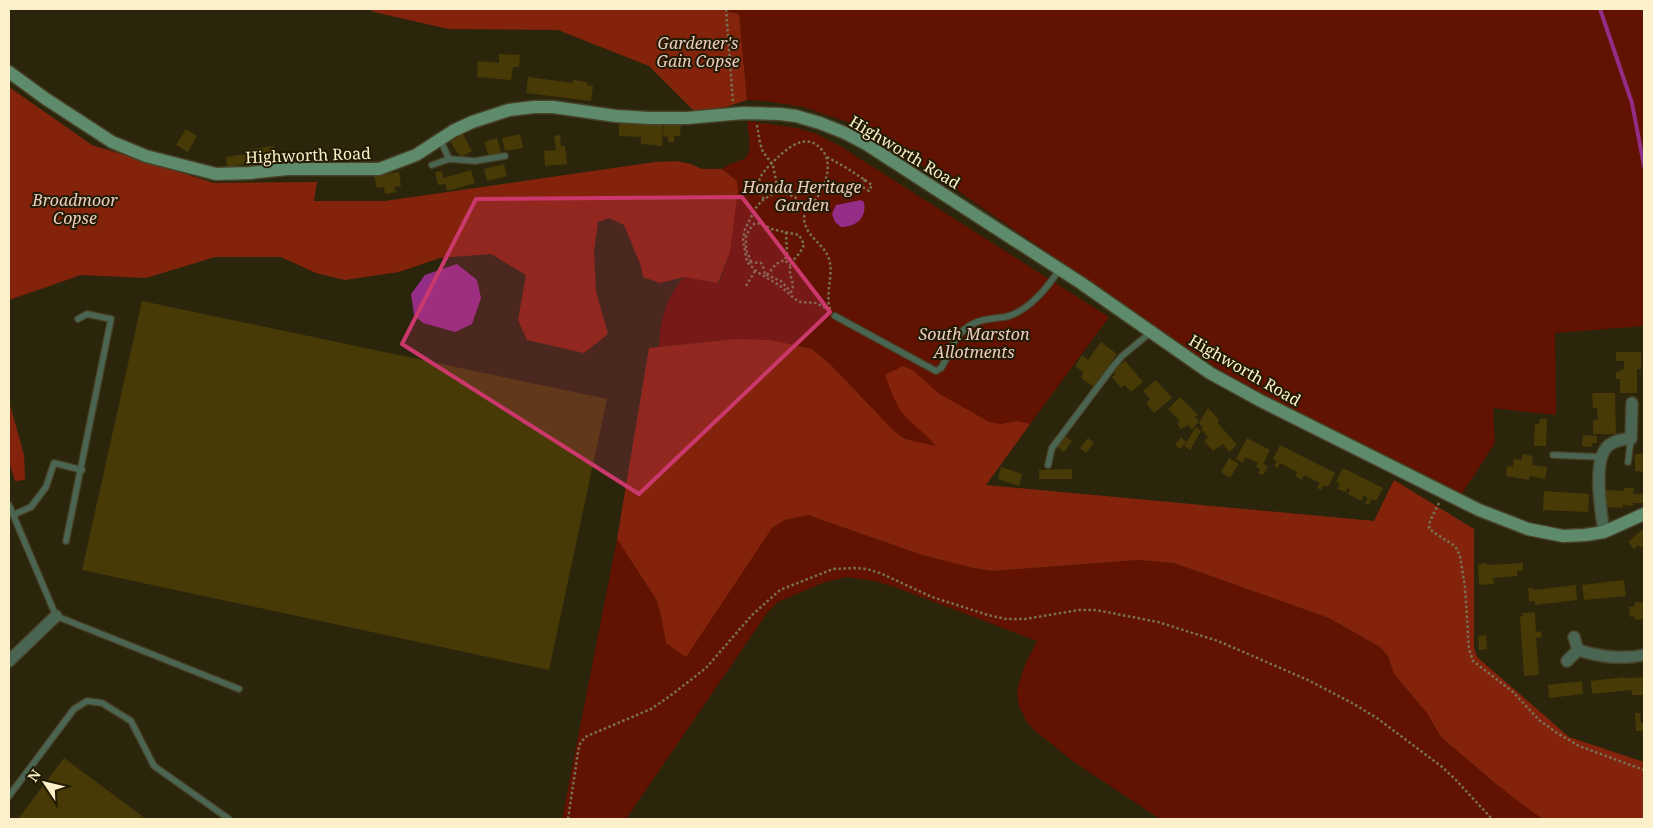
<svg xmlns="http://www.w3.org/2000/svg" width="1653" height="828" viewBox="0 0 1653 828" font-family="'Noto Serif',serif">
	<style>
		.green { fill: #621201 }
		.forest { fill: #83230c }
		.water { fill: #932d85 }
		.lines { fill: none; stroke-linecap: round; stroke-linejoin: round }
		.stream { stroke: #932d85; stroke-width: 4 }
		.building { fill: #473a06 }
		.lane-casing { stroke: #484127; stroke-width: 8 }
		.street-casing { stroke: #484127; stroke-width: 14 }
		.secondary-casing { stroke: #484127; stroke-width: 15 }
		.path { stroke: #797153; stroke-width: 2.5; stroke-dasharray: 2.5 2.5; stroke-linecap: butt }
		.lane { stroke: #4a6653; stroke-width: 5.5 }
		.street { stroke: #4a6653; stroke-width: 11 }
		.secondary { stroke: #5d8b6c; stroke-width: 12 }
		.marked { fill: #cb386c; fill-opacity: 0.2; stroke: #cb386c; stroke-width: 4; stroke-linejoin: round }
		.labels { text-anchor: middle; stroke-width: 4; stroke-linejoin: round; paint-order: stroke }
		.park-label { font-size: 16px; font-style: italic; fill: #eccbc3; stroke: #221b03 }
		.street-label { font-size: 16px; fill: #fbf0ca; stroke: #221b03 }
	</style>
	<rect width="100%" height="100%" fill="#2b250c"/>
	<g class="green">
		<polygon points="717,9 1644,9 1644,326 1555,333 1556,415 1493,408 1495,443 1461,495 1248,388 1170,337 896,148 859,126 803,107 765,101 747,100 739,14"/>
		<path d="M747 121 797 128 817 134 840 146 1109 317 985 485 937 447 905 439 895 432 829 363 812 349 771 340 735 339 659 347C661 317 665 300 684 277L719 283 730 252 737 181 722 169C730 163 736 163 744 159 754 153 748 131 747 121Z"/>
		<polygon points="808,515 922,555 973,568 993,571 1138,560 1174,563 1329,618 1380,647 1388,656 1394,674 1427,713 1441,737 1496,784 1544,819 1160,819 1074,762 1033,729 1027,722 1019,706 1017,691 1024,667 1037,641 892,586 874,581 846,577 825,582 778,602 767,613 626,819 562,819 617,539 656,599 662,620 734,583 772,528 785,520"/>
	</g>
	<g class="forest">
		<polygon points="369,9 717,9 739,14 747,100 714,111 693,110 649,66 558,30 448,29 374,12"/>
		<polygon points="9,87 92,145 214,183 317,182 314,201 385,201 655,162 676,161 691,164 702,169 722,169 737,181 738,190 730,252 718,283 684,277 660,283 643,277 641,266 624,225 609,218 598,222 594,252 596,291 608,334 584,353 527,340 518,320 526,275 491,254 440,258 399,272 345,280 316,273 281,257 215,257 146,278 81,275 9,300"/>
		<path d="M735 339 771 340 812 349 829 363 895 432 905 439 936 446C927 435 914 426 904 415 895 404 890 388 885 375L903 366 914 371 938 393 989 422 1001 424 1017 421 1030 424 986 485 1374 521 1394 480 1474 529V648L1477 657 1569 737 1644 762V819H1544L1534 813 1496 784 1441 737 1427 713 1394 674 1388 656 1380 647 1329 618 1174 563 1138 560 993 571 973 568 922 555 808 515 785 520 772 528 686 657 666 643 662 620 656 599 617 539 649 348Z"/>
		<polygon points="9,401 24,455 25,480 15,481 9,461"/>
	</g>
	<g class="water">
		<path d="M861 200 864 202C867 218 856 227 841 227L835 222 832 214 836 205Z"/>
		<polygon points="457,264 477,280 481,298 472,324 455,332 423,323 414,315 411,294 425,275"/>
	</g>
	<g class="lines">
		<polyline class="stream" points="1600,9 1632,103 1644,166"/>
	</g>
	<g class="building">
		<polygon points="499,54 520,55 519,67 513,67 511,80 477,77 478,61 499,63"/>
		<polygon points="528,77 573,83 573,80 587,82 587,85 593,86 591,101 526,93"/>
		<polygon points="664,123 681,124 680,136 674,136 674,142 668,142 668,137 663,136"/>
		<polygon points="619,124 663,125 662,146 641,144 641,137 619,136"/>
		<polygon points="186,129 197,136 188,152 176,145"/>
		<polygon points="463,134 472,151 461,157 459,153 458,154 450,141"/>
		<polygon points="520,134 523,148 505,151 502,138"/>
		<polygon points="560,135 561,146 565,146 567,164 545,166 544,151 556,150 554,136"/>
		<polygon points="497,138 501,153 489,157 484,142"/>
		<polygon points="274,146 275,153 282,152 283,163 246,168 246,164 227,167 226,157 246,154 246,150"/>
		<polygon points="504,164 507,176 487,181 484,169"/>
		<polygon points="471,170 475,183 447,191 445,184 438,185 435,172 442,171 443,178"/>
		<polygon points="399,172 401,186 394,187 396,192 385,194 384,187 377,188 374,176"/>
		<polygon points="142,301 607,399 549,670 82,570"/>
		<polygon points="1101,342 1117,354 1094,387 1081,378 1083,372 1075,366 1082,355 1088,360"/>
		<polygon points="1616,352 1641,352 1641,369 1637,369 1637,393 1620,393 1620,379 1616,379 1616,372 1620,372 1620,370 1624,369 1624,361 1616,361"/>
		<polygon points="1125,361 1143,382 1131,392 1125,385 1121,388 1112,377 1116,374 1113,371"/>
		<polygon points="1156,380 1172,398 1154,413 1146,403 1150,399 1143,391"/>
		<polygon points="1592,393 1615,393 1616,434 1593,434 1593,420 1598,420 1597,408 1593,408"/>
		<polygon points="1180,397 1198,415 1195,417 1199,421 1192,430 1188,425 1181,429 1177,424 1180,421 1168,409"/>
		<polygon points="1208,408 1219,420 1217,422 1237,445 1229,452 1223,444 1213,451 1204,441 1208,437 1201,429 1203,428 1199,423"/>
		<polygon points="1540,419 1547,419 1546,446 1534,446 1535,424 1539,424"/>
		<polygon points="1196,427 1201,431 1190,450 1184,446"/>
		<polygon points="1064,435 1072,441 1064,452 1056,446"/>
		<polygon points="1583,435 1597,436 1597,443 1592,443 1592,447 1582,446"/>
		<polygon points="1181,437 1186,442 1180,449 1175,445"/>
		<polygon points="1088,438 1094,443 1086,453 1080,448"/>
		<polygon points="1247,438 1270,450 1263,464 1268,466 1263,475 1258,473 1260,469 1256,467 1258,463 1245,457 1243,463 1236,459"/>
		<polygon points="1280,445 1335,473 1328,487 1324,485 1321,490 1317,488 1320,483 1304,475 1302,480 1295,476 1297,472 1280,463 1278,468 1274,466 1277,461 1273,459"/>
		<polygon points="1522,454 1533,456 1532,465 1547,467 1545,479 1530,476 1529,480 1506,476 1507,466 1513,467 1514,459 1522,460"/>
		<polygon points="1635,454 1644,454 1644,472 1635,471"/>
		<polygon points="1229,458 1239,464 1230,478 1221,472"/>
		<polygon points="1001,467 1022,474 1019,486 998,479"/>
		<polygon points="1343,468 1383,488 1376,501 1372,499 1369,505 1365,503 1368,498 1364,495 1361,501 1348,494 1350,489 1348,488 1346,492 1337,489 1340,484 1336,482"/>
		<polygon points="1072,469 1072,479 1039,479 1039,470"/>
		<polygon points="1624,488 1634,488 1633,494 1644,494 1644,503 1633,503 1633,506 1623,505 1623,508 1606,507 1606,490 1624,491"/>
		<polygon points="1544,491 1589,494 1588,512 1543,510"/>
		<polygon points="1644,528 1644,544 1641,548 1638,545 1634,549 1628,542"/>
		<polygon points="1487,563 1487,565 1523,563 1523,571 1517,571 1517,576 1493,578 1494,584 1479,585 1478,564"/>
		<polygon points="1624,580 1626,596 1584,600 1582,585"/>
		<polygon points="1576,585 1577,600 1535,605 1535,601 1529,602 1528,588 1533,588 1533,590"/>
		<polygon points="1635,602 1644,602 1644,619 1635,620 1635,616 1630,617 1629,607 1635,606"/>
		<polygon points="1535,612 1536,632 1541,631 1542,637 1536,638 1539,675 1524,676 1520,616 1523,616 1523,613"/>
		<polygon points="1486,635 1487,649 1479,650 1478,636"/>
		<polygon points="1625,677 1626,678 1631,678 1644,677 1644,695 1632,695 1632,690 1592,694 1591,681"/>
		<polygon points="1582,681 1583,694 1549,698 1548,685"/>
		<polygon points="1635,713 1640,713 1641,723 1644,723 1644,731 1636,731"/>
		<polygon points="64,758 146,819 18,819"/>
	</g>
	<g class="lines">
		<defs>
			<g id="lane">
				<polyline points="440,139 449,159"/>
				<polyline points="432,165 449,159 475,161 505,156"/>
				<path d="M835 316 936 371 941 368C949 356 953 338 965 329 977 319 990 319 1005 317 1028 312 1047 288 1059 270"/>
				<polyline points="1553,455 1602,457"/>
				<polyline points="1628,462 1631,439"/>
				<polyline points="1048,465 1052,448 1112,368 1122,356 1151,332"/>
				<polyline points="9,505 56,616 239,689"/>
				<polyline points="13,515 31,507 46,487 54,463 82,470"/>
				<polyline points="66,541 111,319 87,314 78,319"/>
				<polyline points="9,796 74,709 87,701 102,703 131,721 154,766 229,819"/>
			</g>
			<g id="street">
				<path d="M1604 532C1601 512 1592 460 1608 446 1615 440 1622 439 1631 439L1632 403"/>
				<polyline points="1574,637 1578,650"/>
				<polyline points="9,661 56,616"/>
				<path d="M1567 661 1578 650C1600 657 1621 660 1644 655"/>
			</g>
			<polyline id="secondary" points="9,72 46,99 112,142 146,156 216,174 250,173 287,169 379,169 416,155 453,131 472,122 509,110 534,107 553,107 616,116 649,118 687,118 743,113 780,114 796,116 820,123 845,133 866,144 1081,283 1210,373 1261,401 1479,510 1528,529 1563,536 1585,535 1604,532 1644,514"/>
		</defs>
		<use href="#lane" class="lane-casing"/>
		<use href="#street" class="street-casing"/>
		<use href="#secondary" class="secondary-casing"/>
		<g class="path">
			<polyline points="726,9 733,102"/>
			<polyline points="757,125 760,143 763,152 773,165 777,186 774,193 763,200 757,206 745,229 743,240 747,262 757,272 779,285 795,299 800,302 816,303 829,310"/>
			<polyline points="827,157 845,167 865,180"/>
			<polygon points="865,180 872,185 869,191 861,186"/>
			<polyline points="776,190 795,197 807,210"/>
			<path d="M764 199C761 195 758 192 758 186 759 174 769 166 777 158 790 146 807 132 822 150 834 163 825 187 816 199 812 205 804 210 804 218 805 237 824 243 829 259 834 275 825 292 830 309"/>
			<polyline points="785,259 787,255 786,232"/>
			<polyline points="750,262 761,263 764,269 765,275"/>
			<path d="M751 262 746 249V237L749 230 754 224 760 223 771 229 799 235 804 244C802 253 791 260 790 268 789 278 796 283 791 292L781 281 765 274"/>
			<polyline points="767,275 776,264 784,260 791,265"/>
			<polyline points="746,286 755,271"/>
			<polyline points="1439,503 1430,521 1429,528 1433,532 1452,544 1457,549 1460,556 1465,587 1469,649 1473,661 1513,692 1539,720 1557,733 1579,746 1644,770"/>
			<polyline points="568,819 578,752 580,744 585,737 651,709 670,696 706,668 752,615 780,590 833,569 854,568 867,569 880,573 932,597 988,615 1006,619 1025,619 1079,610 1096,610 1158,622 1218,641 1308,680 1352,703 1377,718 1441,766 1455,779 1492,819"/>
		</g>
		<use href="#lane" class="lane"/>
		<use href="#street" class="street"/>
		<use href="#secondary" class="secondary"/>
	</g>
	<path class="marked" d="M742 197 830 312 639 494 402 344 476 199Z"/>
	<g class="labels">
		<g class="park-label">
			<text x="698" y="49">Gardener's<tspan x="698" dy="18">Gain Copse</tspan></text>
			<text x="802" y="193">Honda Heritage<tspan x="802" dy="18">Garden</tspan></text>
			<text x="75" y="206">Broadmoor<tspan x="75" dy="18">Copse</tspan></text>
			<text x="974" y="340">South Marston<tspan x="974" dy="18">Allotments</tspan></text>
		</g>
		<g class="street-label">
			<text transform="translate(905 152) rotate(31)" y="6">Highworth Road</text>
			<text transform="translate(308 155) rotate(-2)" y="6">Highworth Road</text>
			<text transform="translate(1245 370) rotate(30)" y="6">Highworth Road</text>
		</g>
	</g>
	<rect width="1653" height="828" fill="none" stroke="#fbf0ca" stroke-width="20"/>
	<g transform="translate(45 783) rotate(305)" stroke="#221b03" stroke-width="4" paint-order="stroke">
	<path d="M0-4L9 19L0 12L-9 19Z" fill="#fbf0ca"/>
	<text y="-8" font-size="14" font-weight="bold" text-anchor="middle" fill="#fbf0ca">N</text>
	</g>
</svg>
